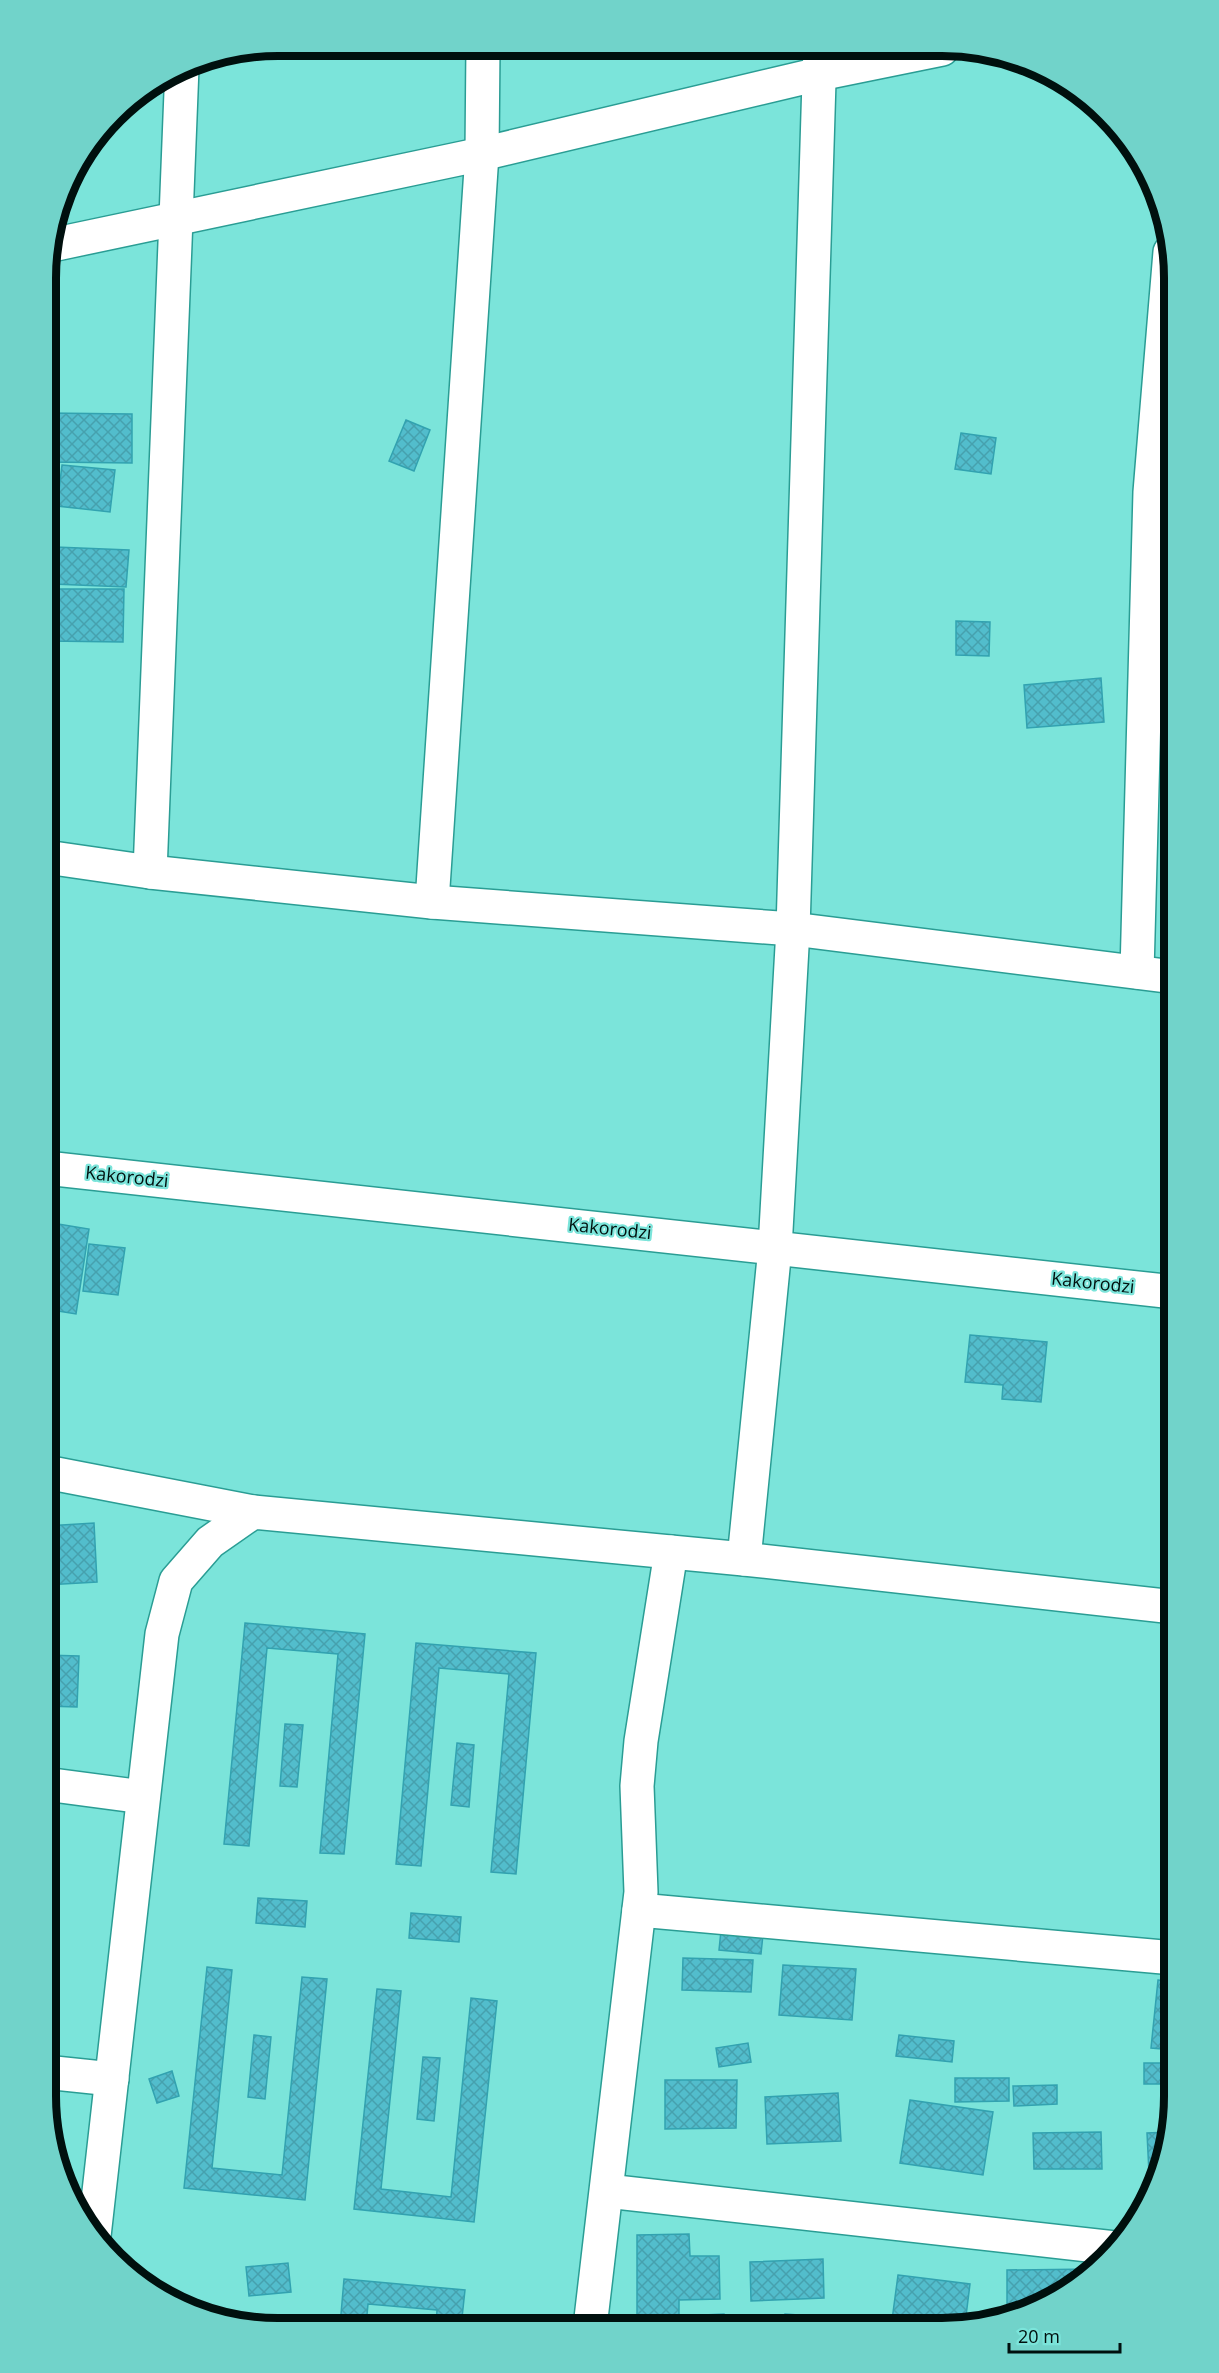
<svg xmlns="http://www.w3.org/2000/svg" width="1219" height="2373" viewBox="0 0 1219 2373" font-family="'Open Sans',sans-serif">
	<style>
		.building { fill: url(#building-cross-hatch); stroke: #32a2b0; stroke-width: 1.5 }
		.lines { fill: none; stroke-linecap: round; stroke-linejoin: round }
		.minor-casing { stroke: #2a9d94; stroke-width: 36 }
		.minor { stroke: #fff; stroke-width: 33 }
		.labels { text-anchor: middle; stroke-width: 4.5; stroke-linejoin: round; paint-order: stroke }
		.street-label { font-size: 18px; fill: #00100e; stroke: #7be4da }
		.rim { fill: none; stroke: #00100e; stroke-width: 8 }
	</style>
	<defs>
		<pattern id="building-cross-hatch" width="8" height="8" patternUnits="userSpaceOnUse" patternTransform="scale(1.5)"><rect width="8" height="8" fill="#52bdcc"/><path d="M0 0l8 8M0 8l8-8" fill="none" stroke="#46a1ae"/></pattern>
	</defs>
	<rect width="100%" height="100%" fill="#7be4da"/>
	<g class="building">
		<polygon points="47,413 132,414 132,463 47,462"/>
		<polygon points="406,420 430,430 414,471 389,461"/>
		<polygon points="961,433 996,438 991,474 955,469"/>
		<polygon points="62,465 115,470 110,512 57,506"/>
		<polygon points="55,547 129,550 126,587 53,584"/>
		<polygon points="47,589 124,589 123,642 47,641"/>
		<polygon points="956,621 990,622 989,656 956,655"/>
		<polygon points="1101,678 1104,722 1027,728 1024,685"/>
		<polygon points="46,1222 89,1229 76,1314 46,1309"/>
		<polygon points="89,1244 125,1248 118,1295 83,1291"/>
		<polygon points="970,1335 1047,1342 1041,1402 1002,1399 1003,1385 965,1382"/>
		<polygon points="94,1523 97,1582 46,1585 46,1526"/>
		<polygon points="245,1623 365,1634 344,1854 320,1853 338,1654 267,1648 249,1846 224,1844"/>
		<polygon points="416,1643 536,1653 516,1874 491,1872 509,1674 439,1668 421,1866 396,1864"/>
		<polygon points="45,1655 79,1656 77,1707 45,1706"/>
		<polygon points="285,1724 303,1725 297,1787 280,1786"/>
		<polygon points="457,1743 474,1745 469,1807 451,1805"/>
		<polygon points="45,1836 59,1836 58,1875 45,1875"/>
		<polygon points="258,1898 307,1901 305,1927 256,1923"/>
		<polygon points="411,1913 461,1917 459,1942 409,1938"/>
		<polygon points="722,1921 764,1925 761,1954 719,1950"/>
		<polygon points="683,1958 753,1960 751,1992 682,1990"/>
		<polygon points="783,1965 856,1969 852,2020 779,2015"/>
		<polygon points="207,1967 232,1970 212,2168 282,2175 302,1977 327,1979 305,2200 184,2188"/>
		<polygon points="1158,1980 1174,1982 1173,2050 1151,2048"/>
		<polygon points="377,1989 401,1991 381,2189 451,2197 471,1998 497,2001 474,2222 354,2209"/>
		<polygon points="254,2035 271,2037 265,2099 248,2097"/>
		<polygon points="899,2035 954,2041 952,2062 896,2056"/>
		<polygon points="748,2043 751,2062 719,2067 716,2048"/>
		<polygon points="423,2057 440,2058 434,2121 417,2119"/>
		<rect x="1144" y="2063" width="29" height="21"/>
		<polygon points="172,2071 179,2096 157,2103 149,2079"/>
		<polygon points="955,2078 1009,2078 1009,2101 955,2102"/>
		<polygon points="665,2080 737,2080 736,2128 665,2129"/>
		<polygon points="1057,2085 1057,2104 1014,2106 1013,2086"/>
		<polygon points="838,2093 841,2141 767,2144 765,2097"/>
		<polygon points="910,2100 993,2112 983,2175 900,2163"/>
		<polygon points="1101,2132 1102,2169 1034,2169 1033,2133"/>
		<polygon points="1169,2132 1159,2173 1149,2173 1147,2133"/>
		<polygon points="689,2234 690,2256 719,2256 720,2299 679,2300 679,2318 637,2318 637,2235"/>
		<polygon points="823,2259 824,2298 751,2301 750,2262"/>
		<polygon points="288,2263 291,2292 249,2296 246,2267"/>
		<polygon points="1091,2269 1071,2289 1016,2316 1007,2317 1007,2270"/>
		<polygon points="898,2275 970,2284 965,2324 947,2327 892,2320"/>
		<polygon points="344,2279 465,2290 461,2327 436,2327 437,2310 368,2304 366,2326 340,2326"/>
		<polygon points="724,2314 725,2327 683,2327 683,2316"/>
		<polygon points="785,2314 825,2317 824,2328 784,2328"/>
	</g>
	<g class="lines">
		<defs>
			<g id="minor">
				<polyline points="47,246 482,154 819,74 942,49"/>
				<polyline points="46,857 150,872 432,902 793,929 1174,977"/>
				<polyline points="150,872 182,67"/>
				<polyline points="432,902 482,154 483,46"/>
				<polyline points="1137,972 1150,492 1170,252"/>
				<polyline points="46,1168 1174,1292"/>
				<polyline points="46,1472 253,1512"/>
				<polyline points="744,1559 775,1248 793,929 820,48"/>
				<polyline points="45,1784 143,1797"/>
				<polyline points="639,1910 1174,1958"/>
				<polyline points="45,2072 112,2079"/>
				<polyline points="607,2191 1115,2248"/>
				<polyline points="94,2236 162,1634 176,1581 210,1542 253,1512 744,1559 1174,1607"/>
				<polyline points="590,2327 641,1892 637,1786 641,1741 671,1552"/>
			</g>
		</defs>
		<use href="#minor" class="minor-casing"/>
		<use href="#minor" class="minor"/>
	</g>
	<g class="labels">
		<g class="street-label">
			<text transform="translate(127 1177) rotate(6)" y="6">Kakorodzi</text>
			<text transform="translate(610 1229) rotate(6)" y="6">Kakorodzi</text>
			<text transform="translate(1093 1283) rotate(6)" y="6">Kakorodzi</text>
		</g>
	</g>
	<path d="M0 0H1219V2373H0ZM278 56H942A222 222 0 0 1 1164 278V2096A222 222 0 0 1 942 2318H278A222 222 0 0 1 56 2096V278A222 222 0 0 1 278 56Z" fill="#71d3ca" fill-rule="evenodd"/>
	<path class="rim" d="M278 56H942A222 222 0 0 1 1164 278V2096A222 222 0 0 1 942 2318H278A222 222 0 0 1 56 2096V278A222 222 0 0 1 278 56Z"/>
	<path d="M1009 2343v9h111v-9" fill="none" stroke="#00100e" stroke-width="3"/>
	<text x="1018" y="2343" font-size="18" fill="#00100e" stroke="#7be4da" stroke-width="4.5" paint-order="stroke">20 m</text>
</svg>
